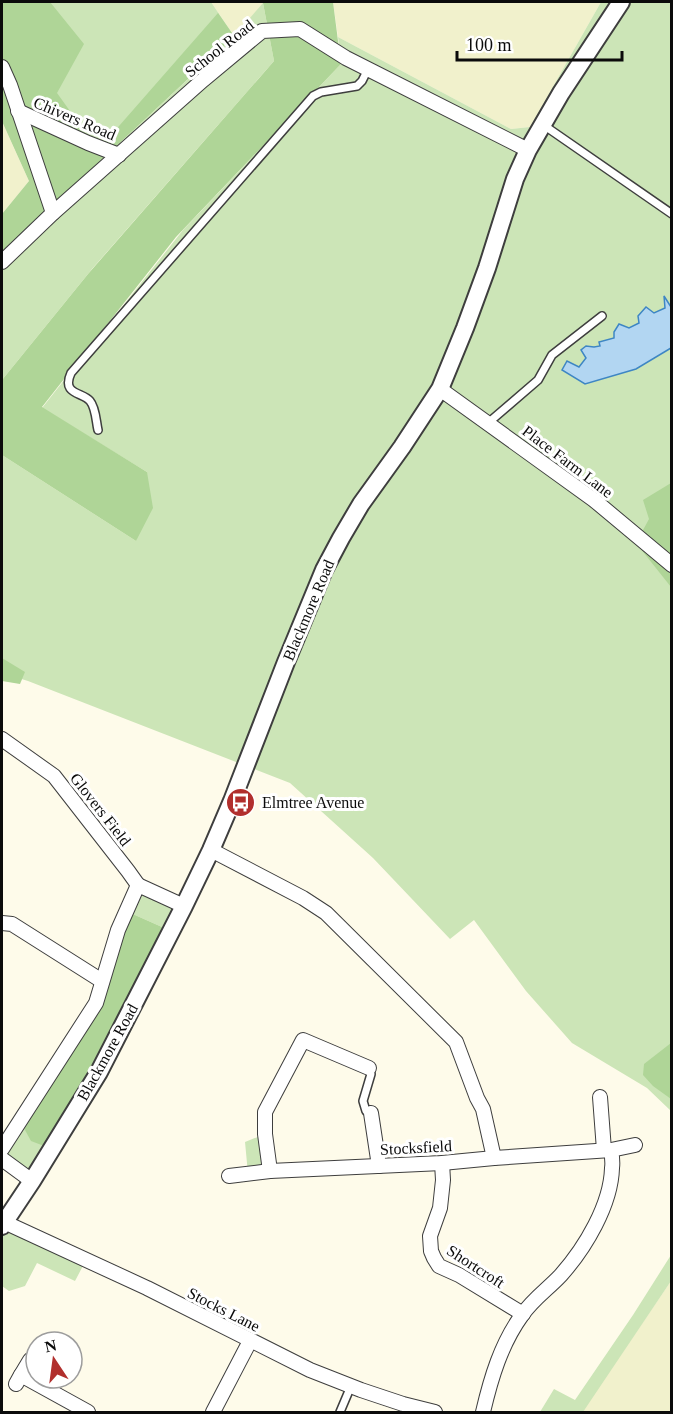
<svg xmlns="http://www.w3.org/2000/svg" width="673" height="1414" viewBox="0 0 673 1414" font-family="'Times New Roman',serif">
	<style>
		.farmland { fill: #f1f1cc }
		.green { fill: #cce5b7 }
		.forest { fill: #afd597 }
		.water { fill: #b2d6f2; stroke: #3e86c4; stroke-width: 1.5 }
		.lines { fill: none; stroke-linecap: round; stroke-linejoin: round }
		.service-casing { stroke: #3e3e3e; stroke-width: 10 }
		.minor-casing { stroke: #3e3e3e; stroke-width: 16 }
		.tertiary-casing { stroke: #3e3e3e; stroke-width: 20 }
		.service { stroke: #fff; stroke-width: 7 }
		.minor { stroke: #fff; stroke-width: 14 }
		.tertiary { stroke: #fff; stroke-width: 16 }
		.labels { text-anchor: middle; stroke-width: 6; stroke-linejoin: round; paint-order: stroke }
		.street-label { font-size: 16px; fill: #0b0b0b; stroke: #fff }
		.poi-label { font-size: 16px; fill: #0b0b0b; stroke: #fff; text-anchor: start }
	</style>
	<rect width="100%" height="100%" fill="#fefbea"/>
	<g class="farmland">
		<polygon points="211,2 265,2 234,36"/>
		<polygon points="333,2 601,2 530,127 511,129 338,37"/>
		<polygon points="2,121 29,181 2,214"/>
		<polygon points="671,1281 671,1412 583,1412 585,1407"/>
	</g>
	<g class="green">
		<polygon points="2,2 211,2 234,36 263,3 274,61 92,269 2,380 2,253 216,53 40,204 2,121"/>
		<polygon points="601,2 671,2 671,1111 647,1088 572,1043 526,991 474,920 450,939 373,858 290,783 28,681 2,673 2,455 136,541 147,472 42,408 183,230 341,64 338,37 511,129 530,127"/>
		<polygon points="138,885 184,906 171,931 126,911"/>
		<polygon points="20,1121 52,1149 32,1181 2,1149"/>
		<polygon points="265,1134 270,1171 248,1174 245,1142"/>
		<polygon points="2,1226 86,1260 75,1281 37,1263 25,1286 9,1291 2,1286"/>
		<polygon points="671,1255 671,1281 583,1412 540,1412 554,1389 575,1400 633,1315"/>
	</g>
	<g class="forest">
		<polygon points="2,2 50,2 84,44 57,93 98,150 218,13 234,36 2,253 2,214 29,181 2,121"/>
		<polygon points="265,2 333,2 341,64 176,237 42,407 147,472 153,508 136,541 2,455 2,380 88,274 274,61 263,3"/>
		<polygon points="671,483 671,587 636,543 649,519 643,500"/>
		<polygon points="2,658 25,672 20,684 2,681"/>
		<polygon points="126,911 171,931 52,1149 31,1141 20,1121 82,1025"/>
		<polygon points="671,1043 671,1099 653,1086 643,1075 644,1064"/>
	</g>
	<polygon class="water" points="664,296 671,307 671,348 636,369 585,384 562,370 567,361 579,367 586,358 581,350 586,346 594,347 600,346 599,342 614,338 614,332 619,324 629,328 639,323 638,316 646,307 654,313 665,308"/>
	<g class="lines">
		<defs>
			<g id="service">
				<polyline points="542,124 672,214"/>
				<polyline points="488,423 538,380 552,355 602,316"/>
				<path d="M98 430C96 422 96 408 90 401 83 392 61 395 71 373L313 96 321 92 357 86 362 81 368 69"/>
				<polyline points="369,1068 371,1074 363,1101 366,1111 371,1113"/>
				<polyline points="340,1412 351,1386"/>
			</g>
			<g id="minor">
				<polyline points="2,67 10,85 53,213"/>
				<polyline points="18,111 88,143 119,155"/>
				<polyline points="2,262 53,213 203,80 262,31 300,29 346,58 528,150"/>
				<polyline points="440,389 594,500 672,565"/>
				<polyline points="2,739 54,776 128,871 138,885"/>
				<polyline points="211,850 303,898 326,913 456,1042 477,1098 483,1109 494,1158"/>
				<polyline points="2,923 12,924 102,981"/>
				<polyline points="600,1097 604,1150"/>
				<polyline points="371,1113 379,1166"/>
				<polyline points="2,1149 96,1003 118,930 138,885 184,906"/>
				<polyline points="2,1159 32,1181"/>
				<polyline points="442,1163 443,1180 440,1208 430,1236 431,1251 434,1258 439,1266 459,1275 523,1314"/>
				<polyline points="270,1171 265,1134 265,1112 303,1040 369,1068"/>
				<polyline points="229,1176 270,1171 442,1163 494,1158 611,1150 635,1145"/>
				<polyline points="4,1222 147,1288 310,1370 361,1390 403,1404 435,1412"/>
				<polyline points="21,1375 30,1360"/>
				<polyline points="16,1384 21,1375 88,1412"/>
				<polyline points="213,1412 250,1341"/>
				<path d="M483 1412C491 1378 501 1344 522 1315 533 1299 548 1289 561 1275 585 1248 611 1205 612 1168 613 1162 612 1156 611 1150"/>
			</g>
			<polyline id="tertiary" points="2,1226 32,1181 99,1072 184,906 211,850 232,801 286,662 324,570 341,538 361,504 402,447 440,389 465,328 487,268 515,179 528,150 561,93 621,2"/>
		</defs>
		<use href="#service" class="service-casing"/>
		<use href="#minor" class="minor-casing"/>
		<use href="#tertiary" class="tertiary-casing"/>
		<use href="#service" class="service"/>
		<use href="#minor" class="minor"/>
		<use href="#tertiary" class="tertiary"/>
	</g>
	<defs>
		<symbol id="bus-disc" viewBox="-11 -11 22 22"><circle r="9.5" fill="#b12f2d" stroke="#fff"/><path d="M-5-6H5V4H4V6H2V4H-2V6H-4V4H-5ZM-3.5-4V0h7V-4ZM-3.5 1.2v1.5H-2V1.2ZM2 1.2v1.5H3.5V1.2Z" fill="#fff"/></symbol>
	</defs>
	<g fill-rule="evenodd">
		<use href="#bus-disc" x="224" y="786" width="33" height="33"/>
	</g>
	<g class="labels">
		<g class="street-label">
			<text transform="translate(219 48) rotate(-38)" y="6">School Road</text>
			<text transform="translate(75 118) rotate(23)" y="6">Chivers Road</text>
			<text transform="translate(568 461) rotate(37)" y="6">Place Farm Lane</text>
			<text transform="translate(308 610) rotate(-67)" y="6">Blackmore Road</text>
			<text transform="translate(101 809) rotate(52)" y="6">Glovers Field</text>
			<text transform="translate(107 1052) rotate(-61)" y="6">Blackmore Road</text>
			<text transform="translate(416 1147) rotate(-3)" y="6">Stocksfield</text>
			<text transform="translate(476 1266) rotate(33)" y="6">Shortcroft</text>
			<text transform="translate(224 1309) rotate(27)" y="6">Stocks Lane</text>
		</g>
		<g class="poi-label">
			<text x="262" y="808">Elmtree Avenue</text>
		</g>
	</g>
	<rect width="673" height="1414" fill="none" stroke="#0b0b0b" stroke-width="6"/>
	<g transform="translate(54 1360) rotate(347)"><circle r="28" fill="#ffffff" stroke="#9d9d9d" stroke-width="1.5"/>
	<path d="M0-4.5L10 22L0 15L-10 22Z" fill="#b12f2d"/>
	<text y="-9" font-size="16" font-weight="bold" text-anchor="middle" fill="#0b0b0b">N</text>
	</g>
	<path d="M457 51v9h165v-9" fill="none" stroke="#0b0b0b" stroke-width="3"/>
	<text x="466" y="51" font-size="18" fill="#0b0b0b" stroke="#ffffff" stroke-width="4.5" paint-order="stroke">100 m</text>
</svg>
